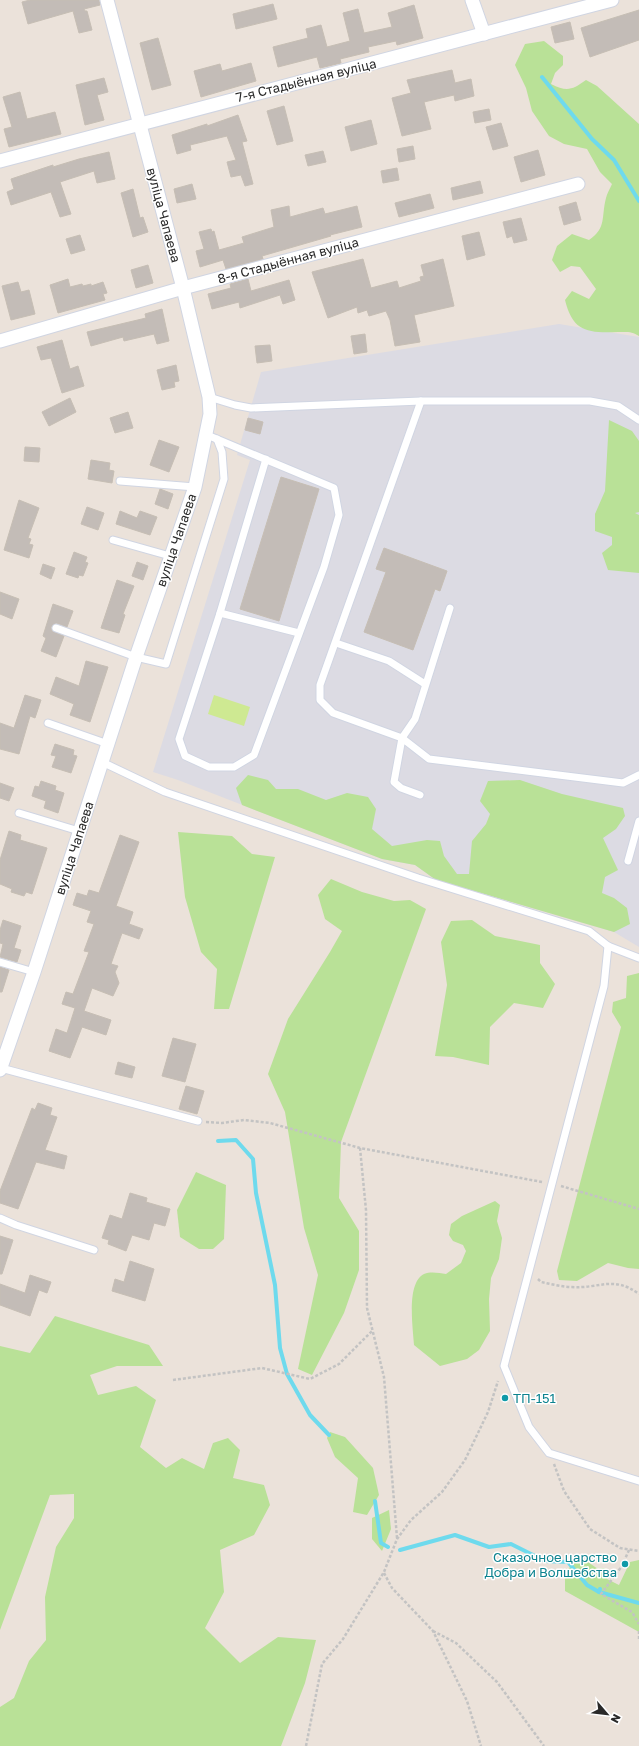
<svg xmlns="http://www.w3.org/2000/svg" width="639" height="1746" viewBox="0 0 639 1746" font-family="'Golos Text',sans-serif">
	<style>
		.industrial { fill: #dcdbe3 }
		.green { fill: #b9e197 }
		.pitch { fill: #cee992 }
		.lines { fill: none; stroke-linecap: round; stroke-linejoin: round }
		.stream { stroke: #6edaed; stroke-width: 4 }
		.building { fill: #c3bcb7; stroke: #c6beb4 }
		.service-casing { stroke: #d0d5e2; stroke-width: 9 }
		.minor-casing { stroke: #d0d5e2; stroke-width: 15 }
		.path { stroke: #c3c3c3; stroke-width: 2.5; stroke-dasharray: 3 2; stroke-linecap: butt }
		.service { stroke: #fff; stroke-width: 7 }
		.minor { stroke: #fff; stroke-width: 13 }
		.culture-dot { fill: #0f9aa8; stroke: #fff; stroke-width: 1.5 }
		.labels { text-anchor: middle; stroke-width: 3; stroke-linejoin: round; paint-order: stroke }
		.street-label { font-size: 13px; fill: #292929; stroke: #fff }
		.culture-label { font-size: 13px; fill: #0d838f; stroke: #fff; text-anchor: start }
	</style>
	<rect width="100%" height="100%" fill="#ebe2da"/>
	<polygon class="industrial" points="559,324 639,337 639,947 614,932 436,880 415,865 382,859 178,780 153,772 250,460 237,455 261,372"/>
	<g class="green">
		<path d="M544 41 563 56V65L555 73 551 84C567 92 572 90 586 80L597 86 639 124V336C632 331 626 332 618 332 587 333 573 332 565 300L572 291 589 299 596 289 580 267 571 266 560 272 552 260 557 246 572 234 589 240C607 228 601 217 606 198 607 193 610 189 612 184L600 172 587 149 564 144 549 136 532 111 526 88 515 65 525 44Z"/>
		<polygon points="609,420 632,431 639,441 639,512 635,513 639,515 639,573 608,570 602,553 612,545 612,537 595,531 595,514 605,491"/>
		<polygon points="248,775 268,780 276,789 298,789 326,800 347,793 368,797 376,809 372,829 392,846 427,840 440,841 444,856 457,874 469,874 472,841 486,824 490,814 480,801 488,781 520,780 562,794 623,808 625,816 616,829 603,838 618,870 605,877 602,893 614,898 627,908 630,924 614,932 436,880 415,865 382,859 242,805 236,788"/>
		<polygon points="178,832 232,836 252,854 275,857 229,1009 214,1009 217,969 201,952 185,897"/>
		<polygon points="331,879 362,892 394,901 410,900 426,909 341,1142 339,1198 359,1231 359,1270 344,1313 312,1375 298,1369 318,1275 304,1228 285,1112 268,1074 288,1019 330,952 342,931 325,919 318,895"/>
		<polygon points="472,920 495,936 540,945 540,963 555,984 543,1008 514,1003 490,1027 489,1065 453,1057 435,1056 447,985 441,942 451,921"/>
		<polygon points="639,973 639,1269 628,1268 608,1263 577,1281 559,1280 557,1271 621,1027 612,1012 613,1002 626,998 627,976"/>
		<polygon points="196,1172 226,1185 224,1239 213,1249 199,1249 180,1237 177,1210"/>
		<path d="M495 1201 500 1205 497 1221 502 1238 499 1259 491 1278 489 1299 490 1331 479 1350 467 1359 440 1366 414 1345C413 1328 406 1283 424 1274 431 1271 439 1273 446 1274L461 1263 466 1251 463 1245 453 1241 449 1235 451 1224 462 1216Z"/>
		<polygon points="55,1316 149,1345 163,1366 117,1366 90,1375 98,1395 136,1386 156,1400 140,1447 166,1468 182,1458 204,1469 213,1443 228,1438 240,1450 233,1478 264,1485 270,1505 254,1535 220,1550 224,1592 205,1628 240,1663 278,1637 316,1640 305,1683 281,1746 0,1746 0,1707 14,1698 29,1661 46,1640 45,1597 56,1547 74,1518 74,1494 50,1495 0,1630 0,1346 30,1353"/>
		<polygon points="330,1432 345,1437 373,1468 379,1495 367,1515 353,1512 358,1478 335,1457 327,1438"/>
		<polygon points="389,1510 391,1529 382,1551 372,1539 372,1518"/>
		<polygon points="582,1558 598,1569 604,1568 609,1573 607,1579 619,1585 630,1562 639,1560 639,1632 565,1591 565,1571"/>
	</g>
	<polygon class="pitch" points="214,695 250,707 244,726 208,714"/>
	<g class="lines">
		<g class="stream">
			<polyline points="542,77 592,139 614,160 639,201"/>
			<polyline points="218,1141 236,1140 253,1159 256,1193 275,1285 280,1348 287,1374 310,1415 329,1435"/>
			<polyline points="375,1501 381,1543 388,1547"/>
			<polyline points="400,1550 455,1535 489,1547 511,1544 545,1561 568,1562 587,1585 599,1592"/>
			<polyline points="600,1589 599,1592 639,1603"/>
		</g>
	</g>
	<g class="building">
		<polygon points="30,0 99,0 100,5 84,9 85,11 87,11 92,30 79,33 73,11 28,24 22,2"/>
		<polygon points="273,4 277,19 236,29 233,14"/>
		<polygon points="414,5 423,38 397,45 396,41 368,47 369,52 340,59 341,63 320,68 317,57 278,67 273,47 308,38 306,29 321,25 327,47 350,41 343,13 358,9 364,33 392,27 388,13"/>
		<polygon points="639,10 639,40 590,57 581,28"/>
		<polygon points="570,22 574,39 555,43 551,27"/>
		<polygon points="158,38 171,85 152,90 140,43"/>
		<polygon points="251,63 256,81 201,97 194,71 220,64 222,71"/>
		<polygon points="452,70 455,83 471,79 474,96 455,101 454,95 424,102 431,129 402,136 392,98 411,93 407,80"/>
		<polygon points="104,78 108,92 97,95 104,120 85,125 76,85"/>
		<polygon points="20,92 27,119 55,112 61,134 9,147 4,129 12,127 3,97"/>
		<polygon points="284,106 293,141 277,145 267,111"/>
		<polygon points="489,109 491,120 475,123 473,112"/>
		<polygon points="238,115 247,141 242,142 253,184 245,186 241,175 231,177 227,162 236,160 227,136 190,145 191,150 177,154 172,135 207,124 207,126"/>
		<polygon points="371,120 377,144 351,151 345,127"/>
		<polygon points="501,123 508,146 493,150 486,127"/>
		<polygon points="413,146 415,159 399,162 397,149"/>
		<polygon points="538,150 545,175 521,182 514,157"/>
		<polygon points="323,151 326,162 308,166 305,155"/>
		<polygon points="109,152 115,179 97,183 94,171 60,182 71,214 60,217 51,192 11,205 7,192 14,189 11,179 53,165 53,167 79,159"/>
		<polygon points="397,168 399,180 383,183 381,171"/>
		<polygon points="480,181 483,193 453,200 451,188"/>
		<polygon points="192,184 196,199 177,203 174,189"/>
		<polygon points="133,189 140,218 143,217 148,232 133,237 121,193"/>
		<polygon points="430,194 434,208 399,217 395,203"/>
		<polygon points="576,202 581,220 564,225 559,207"/>
		<polygon points="289,206 290,217 323,208 325,214 357,206 362,227 330,235 331,236 262,256 263,259 226,269 223,260 200,267 196,251 204,249 199,232 211,229 212,232 214,231 219,250 244,243 242,237 274,227 271,210"/>
		<polygon points="521,218 527,240 514,243 512,236 507,238 503,222"/>
		<polygon points="479,232 485,255 467,260 462,236"/>
		<polygon points="80,235 85,250 71,254 66,239"/>
		<polygon points="363,259 371,288 397,281 399,288 421,281 420,277 424,276 421,265 443,259 454,306 414,315 420,342 395,346 390,320 386,311 369,316 367,310 358,313 357,307 328,318 312,272"/>
		<polygon points="148,265 153,283 136,288 131,270"/>
		<polygon points="68,279 70,287 82,284 83,286 91,284 91,286 103,282 107,293 103,294 105,300 58,313 50,285"/>
		<polygon points="248,279 251,291 289,280 295,300 283,304 280,295 240,308 239,302 212,309 208,294 231,288 230,284"/>
		<polygon points="18,282 21,292 29,290 35,314 11,320 2,286"/>
		<polygon points="162,309 169,341 157,344 154,334 124,341 123,337 91,346 87,332 146,318 145,314"/>
		<polygon points="365,334 367,352 354,354 351,336"/>
		<polygon points="62,340 70,369 78,366 84,386 62,393 51,358 41,360 37,347"/>
		<polygon points="270,345 272,361 257,363 255,346"/>
		<polygon points="176,365 179,381 174,382 175,387 162,390 157,370"/>
		<polygon points="70,398 76,412 49,426 42,412"/>
		<polygon points="128,412 133,428 115,433 110,418"/>
		<polygon points="248,418 263,422 260,434 245,430"/>
		<polygon points="159,440 179,447 169,472 150,465"/>
		<polygon points="25,447 40,448 39,462 24,461"/>
		<polygon points="91,460 110,463 109,470 114,471 112,483 88,479"/>
		<polygon points="281,477 319,489 279,621 240,609"/>
		<polygon points="160,489 173,494 168,509 155,504"/>
		<polygon points="19,500 39,508 28,538 31,539 29,544 33,545 29,558 4,550"/>
		<polygon points="87,507 104,513 98,530 81,524"/>
		<polygon points="120,511 137,518 140,511 157,517 150,535 116,524"/>
		<polygon points="384,548 447,571 440,591 435,589 413,650 364,632 386,572 376,569"/>
		<polygon points="74,552 87,557 85,562 88,563 83,576 79,575 78,578 66,574"/>
		<polygon points="137,562 148,566 143,580 132,576"/>
		<polygon points="43,564 55,568 51,579 40,574"/>
		<polygon points="117,580 134,586 123,614 125,615 119,633 101,628"/>
		<polygon points="0,592 19,599 12,619 0,614"/>
		<polygon points="53,604 73,611 67,627 56,623 51,627 52,631 64,636 56,657 41,651 46,638 43,636"/>
		<polygon points="86,661 108,667 90,722 70,715 74,704 50,694 56,677 79,686"/>
		<polygon points="25,695 41,700 35,718 30,716 19,754 0,749 0,723 14,728"/>
		<polygon points="55,744 74,750 73,755 77,756 71,773 52,767 56,756 51,755"/>
		<polygon points="41,781 56,786 55,790 64,793 58,813 44,808 46,801 32,796 35,786 39,787"/>
		<polygon points="0,783 14,788 9,801 0,798"/>
		<polygon points="9,831 21,835 20,840 47,848 32,894 26,892 24,896 11,892 12,889 0,884 0,860"/>
		<polygon points="120,835 139,842 116,906 133,912 129,924 143,929 139,939 122,933 111,964 118,966 115,972 119,983 113,996 92,988 84,1011 111,1020 106,1035 82,1027 70,1058 49,1051 56,1029 67,1033 75,1008 62,1004 66,992 73,994 89,952 84,951 94,924 87,922 91,911 73,905 77,893 87,896 89,890 99,893"/>
		<polygon points="3,920 21,926 14,948 21,950 17,962 0,957 3,944 0,943 0,930"/>
		<polygon points="0,967 9,970 2,992 0,992"/>
		<polygon points="173,1038 196,1044 185,1082 162,1076"/>
		<polygon points="118,1062 135,1067 132,1078 115,1074"/>
		<polygon points="186,1086 204,1091 197,1114 179,1109"/>
		<polygon points="38,1103 52,1108 50,1115 57,1117 45,1150 67,1156 64,1169 36,1162 18,1209 0,1203 0,1191 32,1108 35,1110"/>
		<polygon points="130,1193 147,1198 146,1202 170,1209 165,1226 154,1223 149,1240 132,1235 126,1251 108,1244 109,1240 102,1238 110,1215 122,1219"/>
		<polygon points="0,1236 13,1240 2,1274 0,1274"/>
		<polygon points="130,1261 154,1269 145,1301 112,1291 115,1279 124,1282"/>
		<polygon points="30,1275 51,1282 47,1293 39,1290 30,1316 0,1305 0,1284 25,1293"/>
	</g>
	<g class="lines">
		<defs>
			<g id="service">
				<polyline points="209,397 235,405 251,408 421,401 590,401 618,406 639,420"/>
				<polyline points="421,401 320,685 320,700 333,713 402,738 415,719 450,608"/>
				<polyline points="207,435 334,488 339,515 324,567 254,755 234,767 209,767 185,756 179,739 220,613 266,459"/>
				<polyline points="120,481 195,487"/>
				<polyline points="113,540 170,556"/>
				<polyline points="220,613 299,633"/>
				<polyline points="56,628 136,657 166,664 224,479 222,452 217,439"/>
				<polyline points="336,643 389,661 425,684"/>
				<polyline points="48,723 108,744"/>
				<polyline points="102,762 165,792 418,878 589,931 608,946 639,958"/>
				<polyline points="420,795 401,788 394,782 402,738 429,759 623,783 639,775"/>
				<polyline points="19,813 79,831"/>
				<polyline points="628,861 639,821"/>
				<polyline points="608,946 604,986 504,1366 529,1427 549,1453 639,1481"/>
				<polyline points="0,962 34,972"/>
				<polyline points="1,1068 198,1121"/>
				<polyline points="0,1218 16,1225 94,1250"/>
			</g>
			<g id="minor">
				<polyline points="472,0 484,34"/>
				<polyline points="0,161 612,0"/>
				<polyline points="0,341 183,288 578,184"/>
				<polyline points="0,1070 34,972 136,657 195,487 210,414 209,397 183,288 107,0"/>
			</g>
		</defs>
		<use href="#service" class="service-casing"/>
		<use href="#minor" class="minor-casing"/>
		<g class="path">
			<polyline points="206,1122 222,1123 244,1120 270,1123 360,1148 542,1182"/>
			<polyline points="360,1148 366,1210 367,1308 384,1377 397,1538"/>
			<polyline points="561,1186 639,1209"/>
			<path d="M538 1279 541 1282C551 1284 562 1287 572 1287 599 1289 613 1275 639 1294"/>
			<polyline points="173,1380 262,1368 310,1379 339,1364 372,1331"/>
			<polyline points="554,1464 564,1491 590,1529 620,1548 639,1551"/>
			<polyline points="629,1550 622,1566 601,1594 632,1612 639,1624"/>
			<polyline points="384,1573 392,1588 433,1631 467,1701 481,1746"/>
			<polyline points="433,1631 456,1643 497,1682 544,1746"/>
			<polyline points="639,1631 639,1640"/>
			<polyline points="306,1746 322,1664 343,1639 384,1572 397,1539 411,1520 442,1492 465,1460 488,1412 498,1381"/>
		</g>
		<use href="#service" class="service"/>
		<use href="#minor" class="minor"/>
	</g>
	<g class="culture-dot">
		<circle cx="505" cy="1398" r="4"/>
		<circle cx="625" cy="1564" r="4"/>
	</g>
	<g class="labels">
		<g class="street-label">
			<text transform="translate(306 80) rotate(-14)" y="5">7-я Стадыённая вуліца</text>
			<text transform="translate(164 215) rotate(75)" y="5">вуліца Чапаева</text>
			<text transform="translate(288 260) rotate(-15)" y="5">8-я Стадыённая вуліца</text>
			<text transform="translate(176 540) rotate(-71)" y="5">вуліца Чапаева</text>
			<text transform="translate(74 848) rotate(-72)" y="5">вуліца Чапаева</text>
		</g>
		<g class="culture-label">
			<text x="513" y="1403">ТП-151</text>
			<text x="617" y="1562" text-anchor="end">Сказочное царство<tspan x="617" dy="15">Добра и Волшебства</tspan></text>
		</g>
	</g>
	<g transform="translate(607 1714) rotate(118)" stroke="#ffffff" stroke-width="3" paint-order="stroke">
	<path d="M0-3L7 15L0 10L-7 15Z" fill="#292929"/>
	<text y="-6" font-size="11" font-weight="bold" text-anchor="middle" fill="#292929">N</text>
	</g>
</svg>
